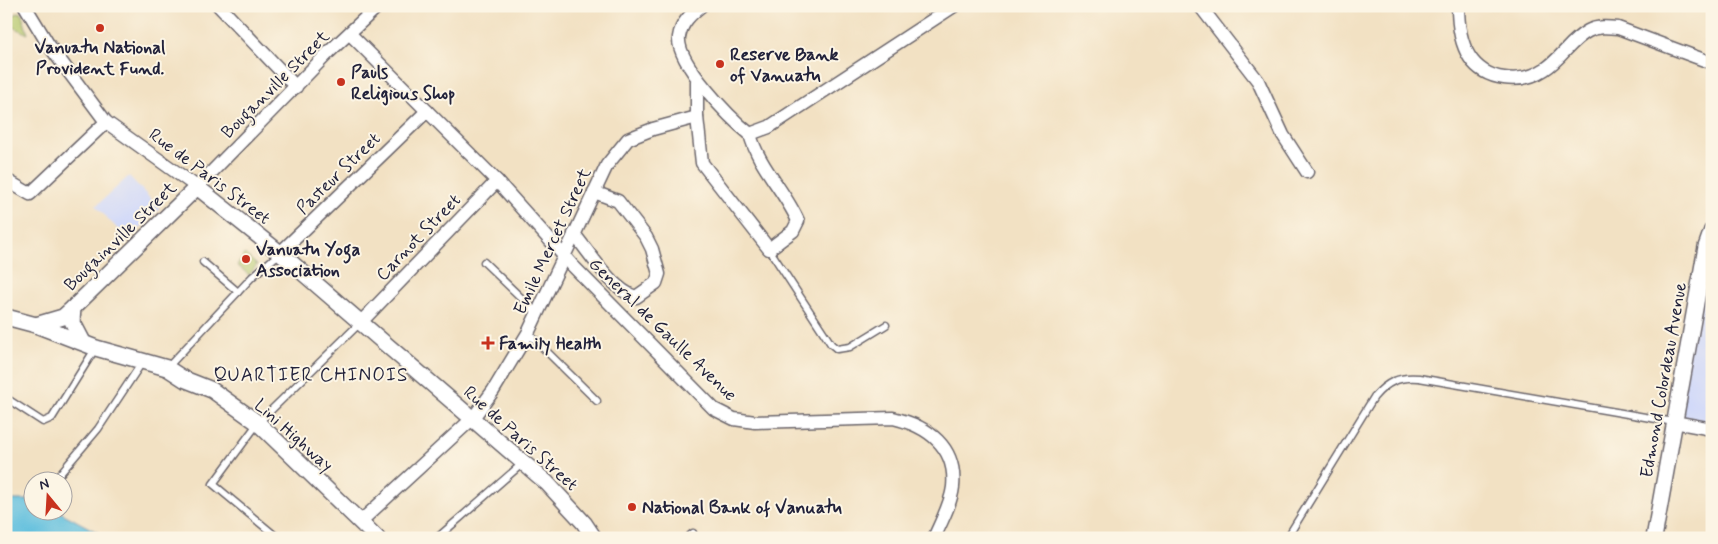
<svg xmlns="http://www.w3.org/2000/svg" width="1718" height="544" viewBox="0 0 1718 544" font-family="Mynerve,sans-serif">
	<style>
		.built { fill: #d1d9f9 }
		.green { fill: #b5c86c; stroke: #6c7554 }
		.water { fill: #60bfde; stroke: #41708c }
		.lines { fill: none; stroke-linecap: round; stroke-linejoin: round }
		.service-casing { stroke: #6b656b; stroke-width: 9 }
		.minor-casing { stroke: #6b656b; stroke-width: 15 }
		.tertiary-casing { stroke: #6b656b; stroke-width: 18 }
		.service { stroke: #fff; stroke-width: 6 }
		.minor { stroke: #fff; stroke-width: 12 }
		.tertiary { stroke: #fff; stroke-width: 15 }
		.poi-dot { fill: #c8321e; stroke: #fcf5e5; stroke-width: 2 }
		.labels { text-anchor: middle; stroke-width: 4; stroke-linejoin: round; paint-order: stroke }
		.poi-label { font-size: 18px; font-weight: bold; fill: #22223b; stroke: #fcf5e5; text-anchor: start }
		.street-label { font-size: 18px; fill: #22223b; stroke: #fcf5e5 }
		.neighbourhood-label { font-size: 19px; letter-spacing: 1px; fill: #22223b; stroke: #fcf5e5 }
	</style>
	<rect width="100%" height="100%" fill="#fcf5e5"/>
	<filter id="ink" filterUnits="userSpaceOnUse"><feTurbulence type="fractalNoise" baseFrequency=".02" numOctaves="2"/><feDisplacementMap in="SourceGraphic" scale="10" xChannelSelector="R" yChannelSelector="G"/><feConvolveMatrix kernelMatrix="1 2 1 2 8 2 1 2 1" color-interpolation-filters="sRGB"/></filter>
	<filter id="wash" filterUnits="userSpaceOnUse"><feTurbulence type="fractalNoise" baseFrequency=".0096" numOctaves="4" result="noise"/><feDisplacementMap in="SourceGraphic" scale="20" xChannelSelector="R" yChannelSelector="G"/><feGaussianBlur stdDeviation="1.12" result="paint"/><feColorMatrix in="noise" values="0 0 0 0 0 0 0 0 0 0 0 0 0 0 0 0 0 1.4 0 .05"/><feComposite in="paint" operator="in"/></filter>
	<g filter="url(#wash)">
		<rect width="100%" height="100%" fill="#f2e1c3"/>
		<g class="built">
			<polygon points="129,176 160,209 127,239 96,206"/>
			<polygon points="1712,230 1712,429 1674,422"/>
		</g>
		<g class="green">
			<polygon points="21,12 28,34 6,24 6,18"/>
			<polygon points="245,254 257,265 249,275 237,265"/>
		</g>
		<polygon class="water" points="6,500 32,500 32,512 60,512 108,538 6,538"/>
	</g>
	<g filter="url(#ink)">
		<g class="lines">
			<defs>
				<g id="service">
					<polyline points="769,249 831,344 837,349 850,347 886,325"/>
					<polyline points="203,262 238,292"/>
					<polyline points="484,262 537,313"/>
					<polyline points="528,333 597,401"/>
					<polyline points="167,368 252,277 280,253"/>
					<polyline points="6,398 43,422 52,418 95,349"/>
					<polyline points="53,482 98,429 143,361"/>
					<polyline points="278,538 213,484 258,423 360,323"/>
					<polyline points="437,538 523,463"/>
					<polyline points="687,538 693,533"/>
					<path d="M1287 538 1374 397C1387 382 1399 376 1419 378L1674 422"/>
				</g>
				<g id="minor">
					<polyline points="25,6 48,44 106,122 197,187 329,52 378,6"/>
					<polyline points="219,6 296,87"/>
					<polyline points="1200,6 1258,81 1283,135 1307,172"/>
					<path d="M1458 6C1458 40 1467 73 1504 78 1518 80 1533 77 1545 69 1561 59 1571 40 1588 31 1597 26 1608 27 1618 28L1712 63"/>
					<path d="M350 34 497 181 573 266 714 409 734 419 755 422 893 418C928 426 957 447 953 487 951 504 941 522 934 538"/>
					<path d="M697 81V117L702 163 769 249 793 231 798 221C785 191 758 166 750 134 731 119 676 63 679 37 681 23 691 14 701 6"/>
					<polyline points="750,134 769,127 954,6"/>
					<polyline points="6,180 30,194 106,122"/>
					<path d="M574 234C589 252 613 291 636 297L656 283 659 274 652 249 646 237 618 201 594 192"/>
					<polyline points="280,253 427,111"/>
					<polyline points="361,322 497,181"/>
					<polyline points="1674,422 1712,429"/>
					<polyline points="360,522 473,418 493,391 528,333 607,165 628,139 653,129 697,117"/>
				</g>
				<g id="tertiary">
					<polyline points="6,317 36,325 96,348 167,368 184,379 212,390 258,423 377,538"/>
					<polyline points="36,325 63,317 73,308"/>
					<polyline points="83,342 72,321 73,308 197,187 280,253 547,483 584,523 594,538"/>
					<polyline points="1654,538 1706,247 1712,230"/>
				</g>
			</defs>
			<use href="#service" class="service-casing"/>
			<use href="#minor" class="minor-casing"/>
			<use href="#tertiary" class="tertiary-casing"/>
			<use href="#service" class="service"/>
			<use href="#minor" class="minor"/>
			<use href="#tertiary" class="tertiary"/>
		</g>
	</g>
	<g class="poi-dot">
		<circle cx="100" cy="28" r="5"/>
		<circle cx="720" cy="64" r="5"/>
		<circle cx="341" cy="82" r="5"/>
		<circle cx="246" cy="259" r="5"/>
		<path d="M485.5 335.5h5v5h5v5h-5v5h-5v-5h-5v-5h5z"/>
		<circle cx="632" cy="507" r="5"/>
	</g>
	<g class="labels">
		<g class="poi-label">
			<text x="100" y="53" text-anchor="middle">Vanuatu National<tspan x="100" dy="21">Provident Fund.</tspan></text>
			<text x="730" y="60">Reserve Bank<tspan x="730" dy="21">of Vanuatu</tspan></text>
			<text x="351" y="78">Pauls<tspan x="351" dy="21">Religious Shop</tspan></text>
			<text x="256" y="255">Vanuatu Yoga<tspan x="256" dy="21">Association</tspan></text>
			<text x="499" y="349">Family Health</text>
			<text x="642" y="513">National Bank of Vanuatu</text>
		</g>
		<g class="street-label">
			<text transform="translate(275 84) rotate(-45)" y="6">Bouganville Street</text>
			<text transform="translate(338 173) rotate(-44)" y="6">Pasteur Street</text>
			<text transform="translate(210 176) rotate(37)" y="6">Rue de Paris Street</text>
			<text transform="translate(120 236) rotate(-44)" y="6">Bougainville Street</text>
			<text transform="translate(418 237) rotate(-46)" y="6">Carnot Street</text>
			<text transform="translate(552 241) rotate(-65)" y="6">Emile Mercet Street</text>
			<text transform="translate(663 329) rotate(44)" y="6">General de Gaulle Avenue</text>
			<text transform="translate(1663 380) rotate(-80)" y="6">Edmond Colordeau Avenue</text>
			<text transform="translate(294 435) rotate(42)" y="6">Lini Highway</text>
			<text transform="translate(521 438) rotate(42)" y="6">Rue de Paris Street</text>
		</g>
		<g class="neighbourhood-label">
			<text x="311" y="381">QUARTIER CHINOIS</text>
		</g>
	</g>
	<rect width="1718" height="544" fill="none" stroke="#fcf5e5" stroke-width="25"/>
	<g transform="translate(48 496) rotate(342)"><circle r="24" fill="#fcf5e5" stroke="#a5a1a1"/>
	<path d="M0-4L9 19L0 12L-9 19Z" fill="#c8321e"/>
	<text y="-8" font-size="14" font-weight="bold" text-anchor="middle" fill="#22223b">N</text>
	</g>
</svg>
